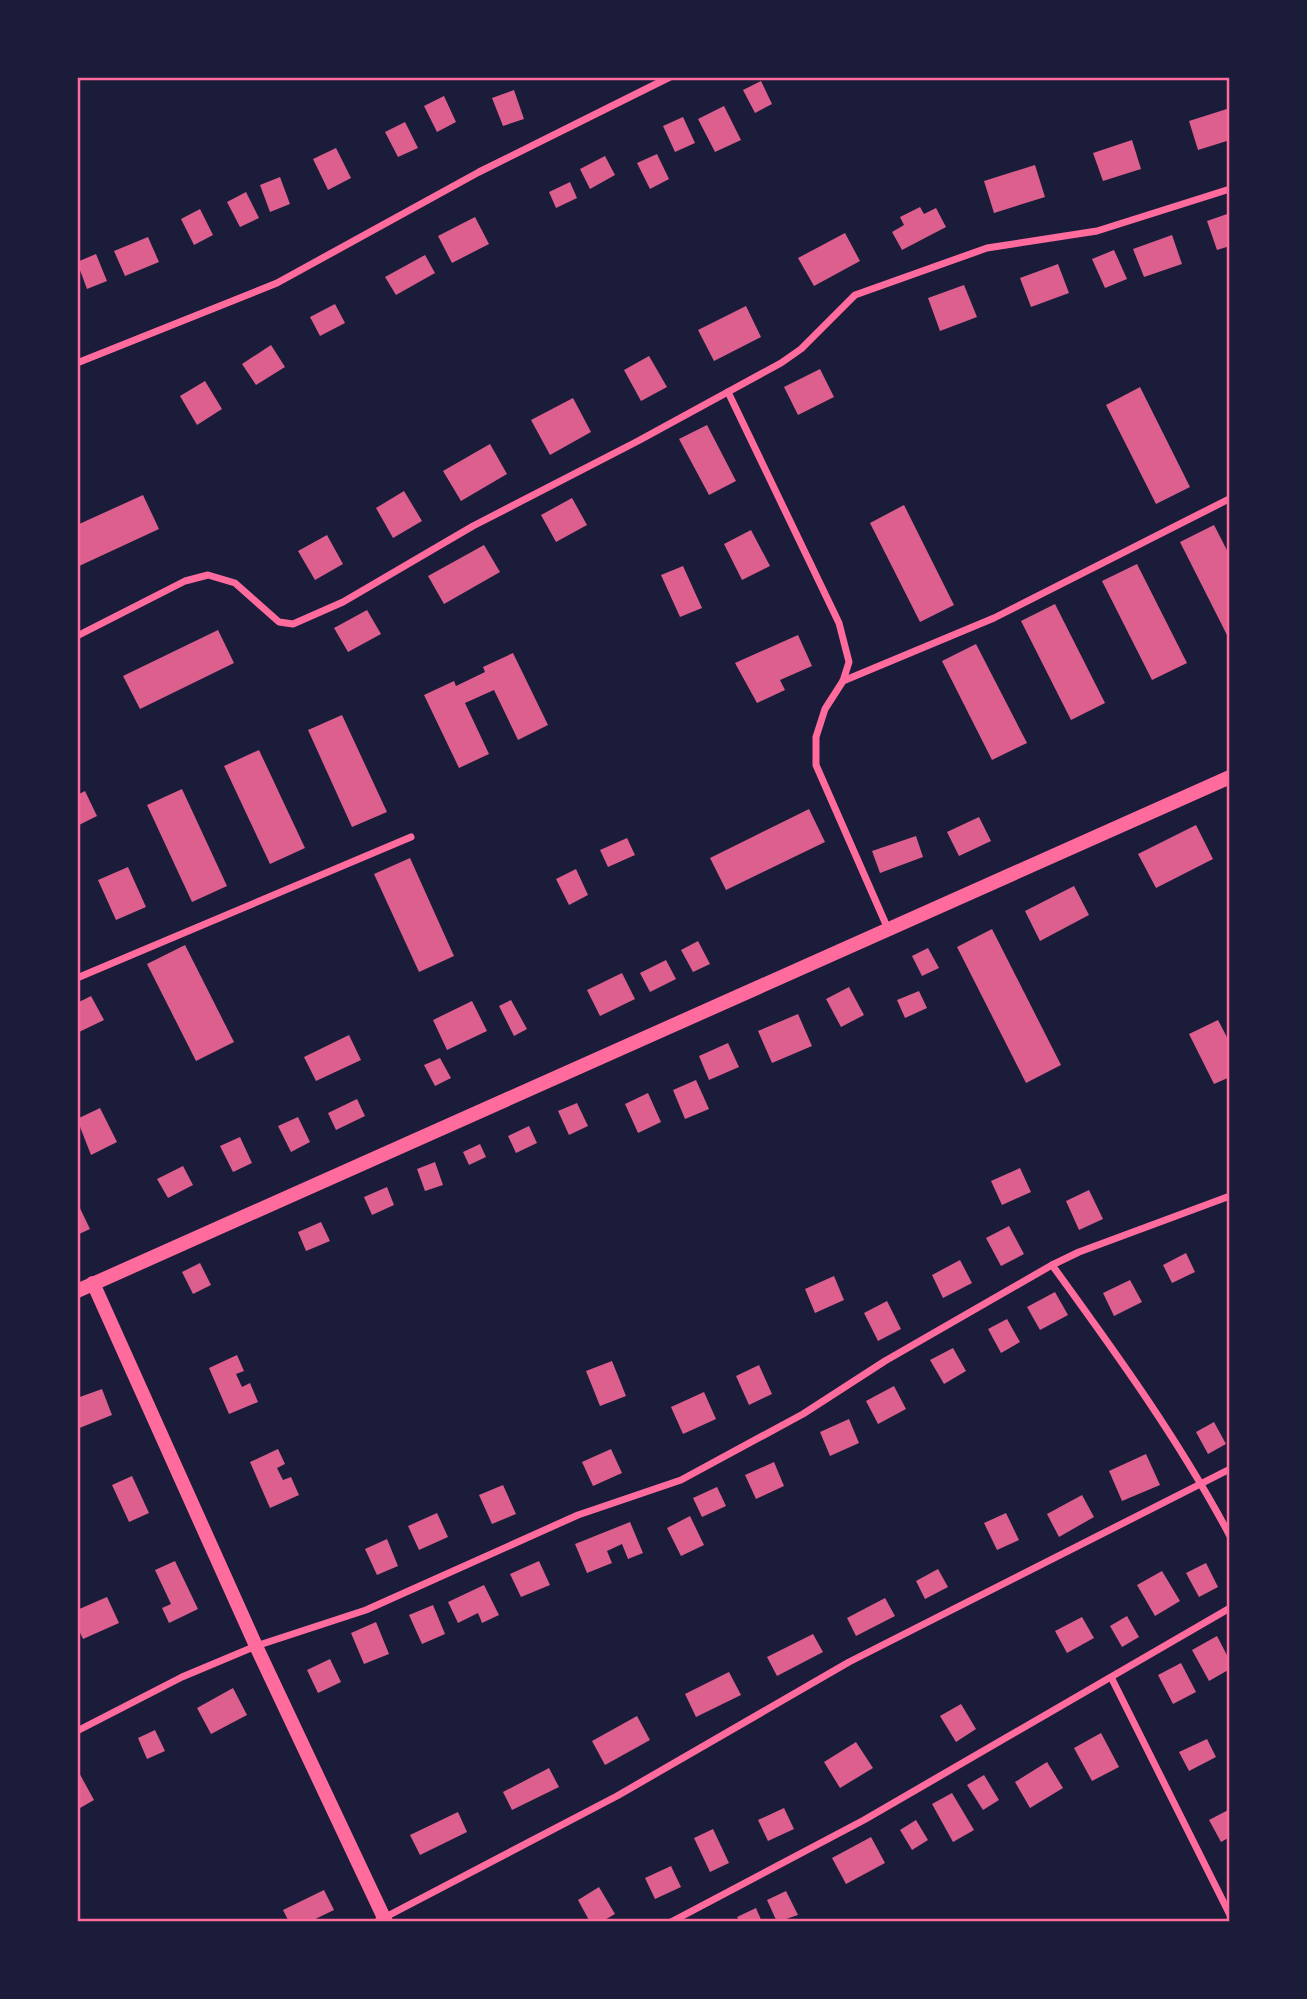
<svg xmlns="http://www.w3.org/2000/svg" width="1307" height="1999" viewBox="0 0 1307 1999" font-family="'Exo 2',sans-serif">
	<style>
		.building { fill: #dd5f8e }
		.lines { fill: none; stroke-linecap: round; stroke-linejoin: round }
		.minor { stroke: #ff6b9d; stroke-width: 7 }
		.secondary { stroke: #ff6b9d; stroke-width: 14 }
		.neatline { fill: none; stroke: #ff6b9d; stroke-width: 2.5 }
	</style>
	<rect width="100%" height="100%" fill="#1b1b3a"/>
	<g class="building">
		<polygon points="761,81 772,104 755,113 743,90"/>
		<polygon points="514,90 524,119 503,126 492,98"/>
		<polygon points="444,96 456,122 437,132 424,106"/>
		<polygon points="724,106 741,140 715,152 698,119"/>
		<polygon points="1230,108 1230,140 1198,150 1189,121"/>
		<polygon points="683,117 695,143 675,152 663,126"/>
		<polygon points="405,122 418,148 398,157 385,132"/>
		<polygon points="1132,140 1141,169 1103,181 1093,153"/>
		<polygon points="336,148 351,178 328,190 313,159"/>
		<polygon points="657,154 669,179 650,189 637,163"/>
		<polygon points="605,156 615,175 590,189 580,169"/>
		<polygon points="1035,165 1045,197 994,213 984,181"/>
		<polygon points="280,177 290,204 270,212 260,185"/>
		<polygon points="570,182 577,198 556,208 549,192"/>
		<polygon points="246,192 259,218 240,227 227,202"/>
		<polygon points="920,207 924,214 936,208 946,227 902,250 892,232 904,225 900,217"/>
		<polygon points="200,209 213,235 194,245 181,219"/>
		<polygon points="1230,213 1230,246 1217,250 1207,221"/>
		<polygon points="475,217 489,244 452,263 438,236"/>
		<polygon points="845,233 860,261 814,286 798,258"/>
		<polygon points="1172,235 1182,264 1144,277 1133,249"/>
		<polygon points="148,237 159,262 125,276 114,251"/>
		<polygon points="1114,250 1127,279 1105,288 1092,259"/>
		<polygon points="96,254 107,281 87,289 77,262"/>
		<polygon points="425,255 435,273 396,295 385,277"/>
		<polygon points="1058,264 1069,293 1031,307 1020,278"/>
		<polygon points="964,285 977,317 940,331 928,298"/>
		<polygon points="335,304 345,323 320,336 310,317"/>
		<polygon points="746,306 761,337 714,361 698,330"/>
		<polygon points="271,345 285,367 256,385 242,364"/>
		<polygon points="649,356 667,387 641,401 624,370"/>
		<polygon points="820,369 834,397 798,415 784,387"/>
		<polygon points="205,381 222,409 197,425 180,396"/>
		<polygon points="1140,387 1190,487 1156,504 1106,405"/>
		<polygon points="573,398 591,432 550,455 531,420"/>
		<polygon points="707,425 736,481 709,495 679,439"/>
		<polygon points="490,444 507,474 461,501 443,471"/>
		<polygon points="404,491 422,521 393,538 376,508"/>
		<polygon points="143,495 159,529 77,567 77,525"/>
		<polygon points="572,498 587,525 556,542 541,515"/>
		<polygon points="904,505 954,605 920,622 870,523"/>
		<polygon points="1214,525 1230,556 1230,641 1180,542"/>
		<polygon points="751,530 770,566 742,580 724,544"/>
		<polygon points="327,535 343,564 315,580 298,551"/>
		<polygon points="484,545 500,572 444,604 428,576"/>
		<polygon points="1137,564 1187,663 1152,680 1102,581"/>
		<polygon points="683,566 702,608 680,617 661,575"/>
		<polygon points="1055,604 1105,703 1071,720 1021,621"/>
		<polygon points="367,610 381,634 348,652 334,628"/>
		<polygon points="218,630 234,663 140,709 123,676"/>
		<polygon points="798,635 812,666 780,680 785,690 757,703 735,663"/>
		<polygon points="976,644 1027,743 992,760 942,661"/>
		<polygon points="513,653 548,725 518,740 494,690 465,703 489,754 459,768 424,695 454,681 456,686 485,672 483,667"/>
		<polygon points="342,715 387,812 352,827 308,730"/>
		<polygon points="259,750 305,848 270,864 224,766"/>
		<polygon points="182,789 227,886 192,902 147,805"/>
		<polygon points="85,791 97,816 77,826 77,795"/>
		<polygon points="809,809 825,842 726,890 710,858"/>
		<polygon points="979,817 991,841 959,856 947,832"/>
		<polygon points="1196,825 1213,859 1156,888 1138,854"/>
		<polygon points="916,836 923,857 880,873 872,851"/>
		<polygon points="627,838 635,855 608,867 600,850"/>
		<polygon points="410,858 454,956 419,972 374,874"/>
		<polygon points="128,867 146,907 116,920 98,880"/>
		<polygon points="576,869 588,895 569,905 556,879"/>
		<polygon points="1074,886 1089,915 1040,941 1025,911"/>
		<polygon points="992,929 1061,1065 1026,1083 957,947"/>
		<polygon points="698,941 710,964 693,972 681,950"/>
		<polygon points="185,945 234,1042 196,1061 147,964"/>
		<polygon points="928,948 939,968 922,976 912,956"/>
		<polygon points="666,960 676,979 650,992 640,973"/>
		<polygon points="622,973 635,999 600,1016 587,990"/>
		<polygon points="849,987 864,1015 841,1027 826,999"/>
		<polygon points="919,991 927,1008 905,1018 897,1000"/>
		<polygon points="91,996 104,1020 77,1033 77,1003"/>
		<polygon points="511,1000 527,1029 514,1036 499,1006"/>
		<polygon points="472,1001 487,1031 447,1050 433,1020"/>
		<polygon points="798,1014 812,1046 772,1063 758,1031"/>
		<polygon points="1218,1020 1230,1043 1230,1077 1214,1084 1189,1034"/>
		<polygon points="349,1035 361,1060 316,1081 304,1057"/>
		<polygon points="728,1043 739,1067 709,1080 699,1056"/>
		<polygon points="440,1058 451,1078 435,1086 424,1065"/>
		<polygon points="696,1080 709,1109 685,1119 673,1090"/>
		<polygon points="648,1093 661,1122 638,1133 625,1104"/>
		<polygon points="357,1099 365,1116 336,1130 328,1113"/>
		<polygon points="577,1103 588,1126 569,1135 558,1111"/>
		<polygon points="100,1108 117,1142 91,1155 77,1119"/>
		<polygon points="298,1117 310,1142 291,1152 278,1126"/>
		<polygon points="529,1126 537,1143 516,1153 508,1136"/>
		<polygon points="240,1137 252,1163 233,1172 220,1146"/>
		<polygon points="480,1144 486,1157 469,1165 463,1152"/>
		<polygon points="435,1162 443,1185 425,1191 417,1169"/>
		<polygon points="183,1166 193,1185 168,1198 157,1179"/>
		<polygon points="1020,1168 1031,1192 1002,1205 991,1181"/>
		<polygon points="387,1187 394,1205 372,1215 364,1197"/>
		<polygon points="1089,1190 1103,1219 1079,1230 1066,1201"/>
		<polygon points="77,1202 90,1229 77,1235"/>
		<polygon points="321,1222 330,1241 306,1251 298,1232"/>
		<polygon points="1009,1226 1024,1254 1001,1266 986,1238"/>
		<polygon points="1186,1253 1195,1272 1172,1283 1163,1265"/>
		<polygon points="960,1260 972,1283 943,1298 932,1275"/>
		<polygon points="200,1263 211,1285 193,1294 182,1272"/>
		<polygon points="834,1276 844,1300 815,1313 805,1289"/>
		<polygon points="1130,1280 1142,1302 1114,1316 1103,1293"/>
		<polygon points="1055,1292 1068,1315 1040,1330 1027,1307"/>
		<polygon points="887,1301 901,1329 878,1341 864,1313"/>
		<polygon points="1007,1319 1020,1342 1001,1353 988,1329"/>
		<polygon points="953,1348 966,1371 944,1384 930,1360"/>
		<polygon points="237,1355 244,1371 236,1374 242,1387 250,1383 258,1402 229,1414 209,1368"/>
		<polygon points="612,1361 626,1396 600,1406 586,1371"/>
		<polygon points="759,1365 772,1394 749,1405 736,1376"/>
		<polygon points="894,1386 906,1409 878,1424 866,1401"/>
		<polygon points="102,1389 112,1415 77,1429 77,1398"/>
		<polygon points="704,1392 716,1419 683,1434 671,1407"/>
		<polygon points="849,1419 859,1443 830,1456 820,1432"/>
		<polygon points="1214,1422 1226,1444 1208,1454 1196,1432"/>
		<polygon points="278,1449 285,1464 277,1468 283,1480 291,1477 299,1495 270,1508 250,1462"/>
		<polygon points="611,1449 622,1473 593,1486 582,1462"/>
		<polygon points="1146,1454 1160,1485 1122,1501 1109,1471"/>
		<polygon points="774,1462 784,1486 756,1499 745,1475"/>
		<polygon points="132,1476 149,1513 129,1522 112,1485"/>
		<polygon points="503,1485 516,1514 492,1524 479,1495"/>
		<polygon points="717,1487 726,1506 702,1517 693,1498"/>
		<polygon points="1082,1495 1094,1517 1059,1537 1047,1514"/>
		<polygon points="437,1513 448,1537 419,1550 408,1526"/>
		<polygon points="1006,1513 1019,1540 997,1550 984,1523"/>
		<polygon points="690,1516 704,1545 681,1556 667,1528"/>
		<polygon points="630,1522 643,1553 628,1559 622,1544 607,1551 612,1563 587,1573 575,1544"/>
		<polygon points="387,1539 398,1566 377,1575 365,1549"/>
		<polygon points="175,1561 198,1609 169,1623 162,1608 171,1604 155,1570"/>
		<polygon points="539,1561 550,1585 521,1597 510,1574"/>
		<polygon points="1206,1563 1218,1587 1199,1597 1186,1573"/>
		<polygon points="938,1569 948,1587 925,1599 916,1581"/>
		<polygon points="1162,1571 1180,1601 1155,1616 1137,1585"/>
		<polygon points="484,1585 499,1615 482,1623 478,1613 458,1623 448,1602"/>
		<polygon points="107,1597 119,1623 83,1639 77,1626 77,1610"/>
		<polygon points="885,1598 895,1616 856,1636 847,1618"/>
		<polygon points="433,1605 445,1634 422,1644 409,1615"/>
		<polygon points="1127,1616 1139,1637 1122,1647 1110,1626"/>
		<polygon points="1082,1617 1094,1638 1067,1653 1055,1631"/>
		<polygon points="376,1622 389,1654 364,1664 351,1633"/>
		<polygon points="813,1634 823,1652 777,1676 767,1657"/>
		<polygon points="1217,1636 1230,1661 1230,1669 1209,1681 1192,1650"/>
		<polygon points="330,1659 341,1682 318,1693 307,1670"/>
		<polygon points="1181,1663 1196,1692 1173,1704 1158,1675"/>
		<polygon points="729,1672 741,1695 696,1717 685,1694"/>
		<polygon points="233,1688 247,1715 211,1734 197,1708"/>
		<polygon points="961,1704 976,1729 956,1742 940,1716"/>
		<polygon points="637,1716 650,1740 605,1765 592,1741"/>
		<polygon points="155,1730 165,1751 147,1759 138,1738"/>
		<polygon points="1101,1733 1119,1767 1092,1781 1074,1748"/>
		<polygon points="1207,1739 1216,1757 1189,1771 1179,1752"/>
		<polygon points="856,1742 873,1768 840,1788 824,1762"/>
		<polygon points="1047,1762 1063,1788 1030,1808 1015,1782"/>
		<polygon points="549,1768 559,1787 512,1810 503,1792"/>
		<polygon points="77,1769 94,1800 80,1808 77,1803"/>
		<polygon points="984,1775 999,1800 983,1810 967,1785"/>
		<polygon points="952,1793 974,1830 953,1842 932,1804"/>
		<polygon points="784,1808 794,1829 768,1841 758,1820"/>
		<polygon points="1230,1809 1230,1837 1221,1842 1209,1820"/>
		<polygon points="458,1812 467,1832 420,1855 410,1835"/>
		<polygon points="916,1820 928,1840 912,1850 900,1830"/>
		<polygon points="713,1829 729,1863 710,1872 694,1838"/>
		<polygon points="871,1837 885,1863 846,1884 832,1858"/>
		<polygon points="671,1866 681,1887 655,1899 645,1878"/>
		<polygon points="599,1887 615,1914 601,1922 590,1922 578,1900"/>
		<polygon points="324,1890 334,1910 309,1922 289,1922 283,1910"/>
		<polygon points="786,1891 798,1915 777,1922 767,1900"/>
		<polygon points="756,1908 762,1922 740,1922 737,1917"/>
	</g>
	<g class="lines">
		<g class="minor">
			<polyline points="77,363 277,283 479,172 670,77"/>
			<polyline points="728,392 839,623 849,662 843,681 825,709 816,737 816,765 888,929"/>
			<polyline points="77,636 185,581 208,575 235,583 279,622 293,624 343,602 473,526 638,441 781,363 801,349 855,295 987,248 1097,231 1230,189"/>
			<polyline points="843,681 994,618 1229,499"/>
			<polyline points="77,978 411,837"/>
			<path d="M1052 1265C1116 1353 1179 1440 1230 1536"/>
			<polyline points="1112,1679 1230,1915"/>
			<polyline points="77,1731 182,1677 256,1646 366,1610 578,1515 681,1480 803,1414 885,1361 1052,1265 1079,1252 1230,1196"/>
			<polyline points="376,1922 617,1796 849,1662 1230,1469"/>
			<polyline points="671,1922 864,1820 1230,1608"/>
		</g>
		<g class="secondary">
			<polyline points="93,1283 256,1646 386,1922"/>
			<polyline points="77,1291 1230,777"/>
		</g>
	</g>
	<rect width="1307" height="1999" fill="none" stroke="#1b1b3a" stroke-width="158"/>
	<rect x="79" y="79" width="1149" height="1841" class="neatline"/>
</svg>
